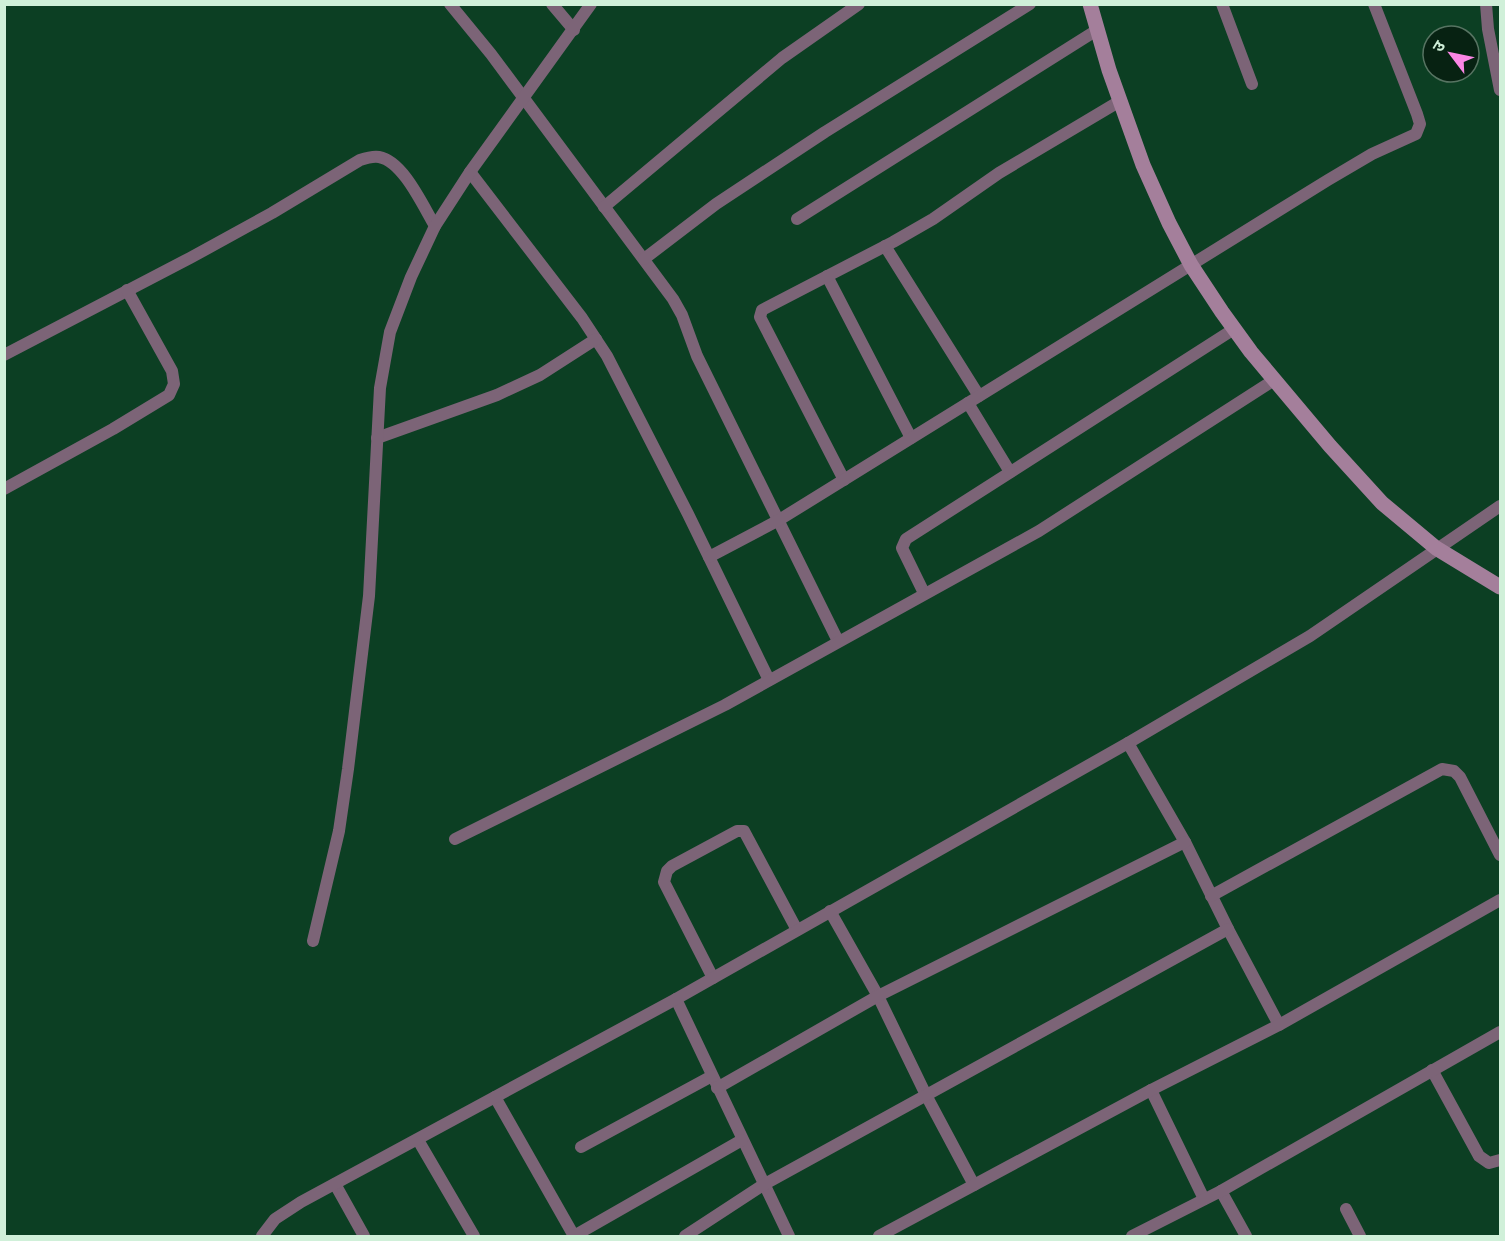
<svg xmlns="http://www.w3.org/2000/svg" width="1505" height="1241" viewBox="0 0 1505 1241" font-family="'DejaVu Sans','Noto Sans Devanagari',sans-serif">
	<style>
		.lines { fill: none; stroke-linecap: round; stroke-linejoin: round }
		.street { stroke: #7c6477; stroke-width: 12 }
		.secondary { stroke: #a47f9b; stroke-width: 15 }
	</style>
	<rect width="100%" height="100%" fill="#0c3f23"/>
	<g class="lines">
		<g class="street">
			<polyline points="450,4 491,54 673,299 682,315 697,356 838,641"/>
			<polyline points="552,4 574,30"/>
			<polyline points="1222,4 1252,84"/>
			<polyline points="1486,4 1488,29 1500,90"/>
			<polyline points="470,172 582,318 607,356 688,514 769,680"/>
			<polyline points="604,207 782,58 859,4"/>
			<polyline points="797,219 1097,30"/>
			<polyline points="885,246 979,396"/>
			<polyline points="644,259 716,204 825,132 1030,4"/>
			<polyline points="827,276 911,438"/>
			<path d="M4 355 190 258 272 213 360 160C366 158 372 156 379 157 403 161 423 206 435 226"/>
			<polyline points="968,403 1010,472"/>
			<polyline points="377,438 497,395 540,375 596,339"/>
			<polyline points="844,480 760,317 762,310 893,242 933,219 999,173 1120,101"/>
			<polyline points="4,489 113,429 169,395 174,384 172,371 127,290"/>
			<polyline points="709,557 779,520 1328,180 1372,154 1416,134 1420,124 1417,114 1374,4"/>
			<polyline points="924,593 902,548 906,539 1234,329"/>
			<polyline points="1128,743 1185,842 1228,929 1279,1025"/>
			<polyline points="455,839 725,705 1039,531 1274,380"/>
			<polyline points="1211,896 1442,769 1454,771 1460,777 1500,855"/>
			<polyline points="830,911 878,996 926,1095 974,1185"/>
			<polyline points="313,941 339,831 348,769 369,596 380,388 390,332 411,277 435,226 470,172 591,4"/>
			<polyline points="713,978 664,882 667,871 672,866 737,831 744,831 797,930"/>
			<polyline points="676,999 789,1236"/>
			<polyline points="1432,1070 1479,1156 1489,1163 1500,1160"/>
			<polyline points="717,1088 878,996 1185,842"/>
			<polyline points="1151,1090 1204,1199"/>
			<polyline points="495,1097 574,1236"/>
			<polyline points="418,1140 474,1236"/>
			<polyline points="581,1147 712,1076"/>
			<polyline points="335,1184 364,1236"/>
			<polyline points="1221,1191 1246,1236"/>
			<polyline points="1346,1209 1360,1236"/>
			<polyline points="262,1236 275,1219 301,1202 676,999 1128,743 1310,636 1500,506"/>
			<polyline points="574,1236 742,1140"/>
			<polyline points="685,1236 763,1185 1228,929"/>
			<polyline points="879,1236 1151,1090 1279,1025 1500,900"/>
			<polyline points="1132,1236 1221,1191 1500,1032"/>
		</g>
		<polyline class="secondary" points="1090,4 1109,70 1143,165 1169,223 1191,265 1222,312 1251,352 1330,446 1382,503 1436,548 1500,587"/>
	</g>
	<rect width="1505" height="1241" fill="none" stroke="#d0f0d9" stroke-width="12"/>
	<g transform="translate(1451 54) rotate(302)"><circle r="28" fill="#072212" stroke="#577462" stroke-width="1.5"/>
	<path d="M0-4.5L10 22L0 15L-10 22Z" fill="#fb86e5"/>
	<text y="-9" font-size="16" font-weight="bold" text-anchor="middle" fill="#d0f0d9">उ</text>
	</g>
</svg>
